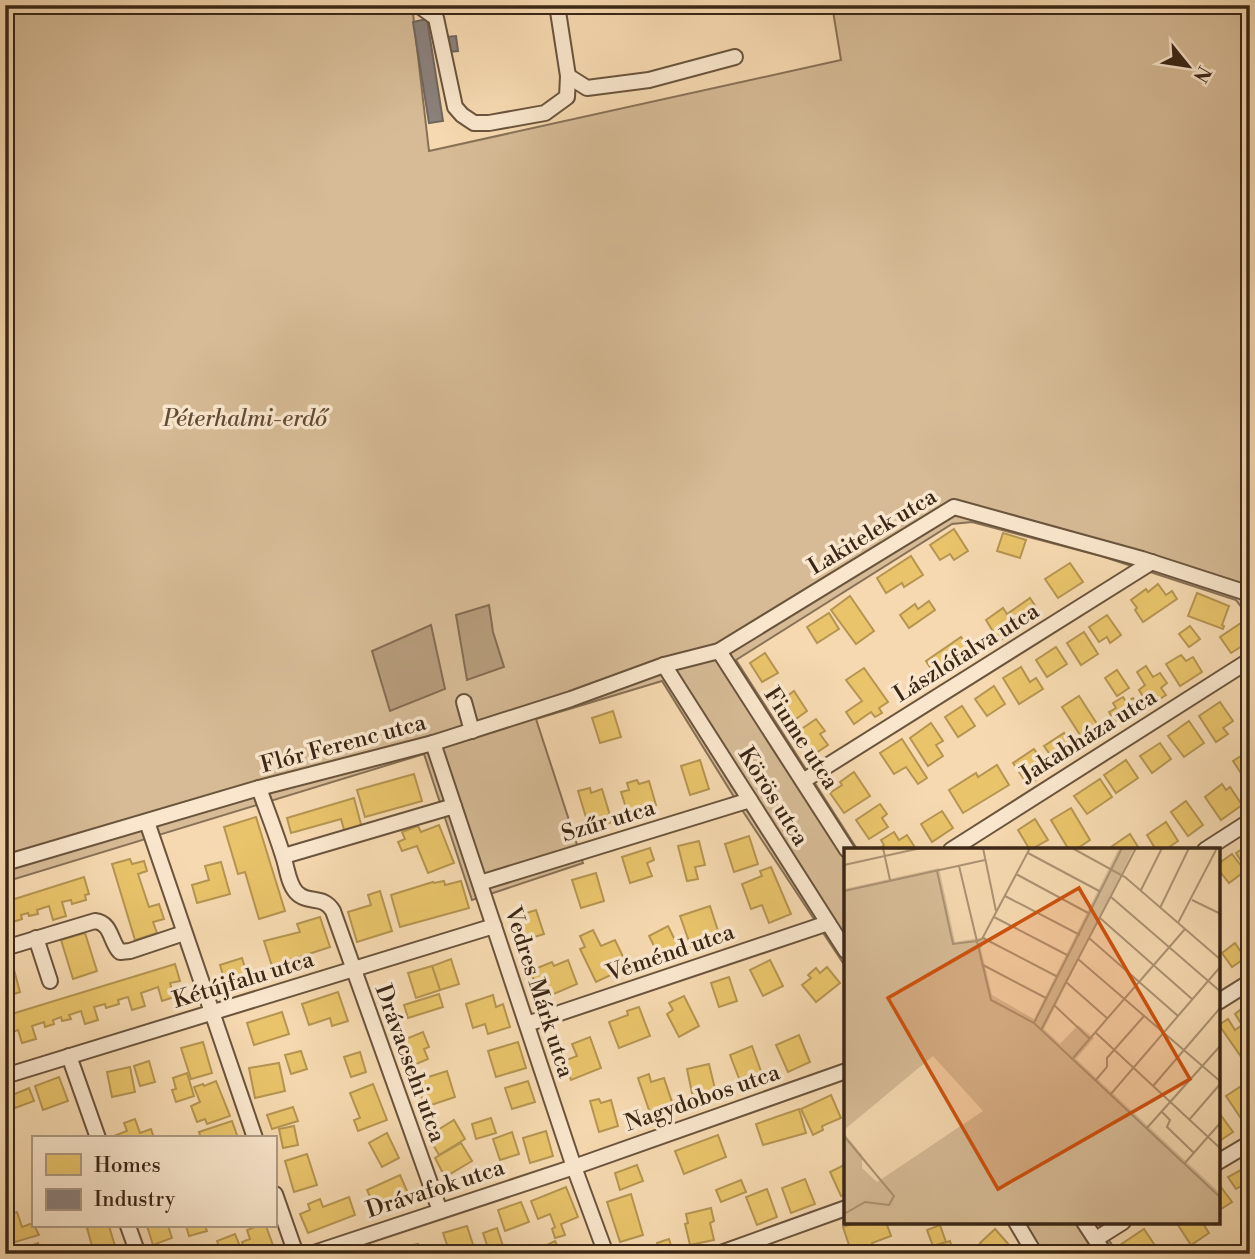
<svg xmlns="http://www.w3.org/2000/svg" width="1255" height="1259" viewBox="0 0 1255 1259" font-family="'Libre Bodoni',serif">
	<style>
		.green { fill: #d6bb96; stroke: #887156; stroke-width: 2 }
		.water { fill: #b69c7c; stroke: #856d53; stroke-width: 2 }
		.homes { fill: #e9c46a; stroke: #b59551; stroke-width: 2 }
		.industry { fill: #8a817c; stroke: #72665d; stroke-width: 2 }
		.lines { fill: none; stroke-linecap: round; stroke-linejoin: round }
		.minor-casing { stroke: #6a543c; stroke-width: 18 }
		.minor { stroke: #f9e6cc; stroke-width: 14 }
		.labels { text-anchor: middle; stroke-width: 7; stroke-linejoin: round; paint-order: stroke }
		.park-label { font-size: 23px; font-style: italic; fill: #624c36; stroke: #f9e6cc }
		.street-label { font-size: 23px; fill: #3b2716; stroke: #f9e6cc }
		.inset-road { fill: none; stroke: #ab9272; stroke-width: 2 }
		.view { fill: #ce520e; fill-opacity: 0.15; stroke: #ce520e; stroke-width: 3.5 }
		.inset-edge { fill: none; stroke: #3b2716; stroke-width: 3.5 }
	</style>
	<rect width="100%" height="100%" fill="#f6d9b0"/>
	<filter id="stains"><feTurbulence type="fractalNoise" baseFrequency=".00286" numOctaves="4"/><feColorMatrix values="0 0 0 0 .2 0 0 0 0 .09 0 0 0 0 .02 0 0 0 .5 -.17"/></filter>
	<radialGradient id="worn" r=".72"><stop offset=".6" stop-color="#630" stop-opacity="0"/><stop offset="1" stop-color="#630" stop-opacity=".3"/></radialGradient>
	<g class="green">
		<polygon points="5,5 412,5 429,151 841,60 832,5 1250,5 1250,619 1236,600 1101,556 972,522 952,524 736,660 857,849 846,850 845,966 744,813 662,681 536,719 583,863 472,900 424,754 5,882"/>
		<polygon points="1017,1222 1097,1222 1118,1254 1038,1254"/>
	</g>
	<g class="water">
		<polygon points="489,605 493,632 504,667 467,680 456,615"/>
		<polygon points="431,625 445,689 390,711 372,651"/>
	</g>
	<g class="homes">
		<polygon points="954,529 968,551 954,560 950,554 940,560 930,545"/>
		<polygon points="1003,533 1026,540 1020,558 997,551"/>
		<polygon points="911,556 923,575 904,587 902,583 886,593 877,578"/>
		<polygon points="1070,563 1083,582 1058,598 1045,579"/>
		<polygon points="1158,584 1166,595 1172,591 1177,599 1143,622 1135,610 1137,608 1131,600 1146,589 1148,592"/>
		<polygon points="1197,593 1229,606 1222,625 1224,626 1223,629 1188,616"/>
		<polygon points="850,596 874,631 856,644 831,610"/>
		<polygon points="1030,598 1040,613 999,641 986,620 1003,608 1007,614"/>
		<polygon points="929,601 935,610 909,628 900,615 915,604 918,609"/>
		<polygon points="829,613 839,629 817,643 807,627"/>
		<polygon points="1107,615 1121,635 1110,643 1107,637 1099,642 1089,627"/>
		<polygon points="1241,623 1250,636 1250,641 1231,653 1220,637"/>
		<polygon points="1190,626 1200,639 1189,647 1179,634"/>
		<polygon points="1084,632 1098,654 1081,665 1067,643"/>
		<polygon points="961,637 972,654 937,678 926,661"/>
		<polygon points="1056,647 1067,664 1047,677 1036,660"/>
		<polygon points="765,653 778,673 762,682 750,663"/>
		<polygon points="1181,655 1186,661 1193,657 1202,672 1180,686 1166,664"/>
		<polygon points="1146,666 1153,677 1160,673 1167,683 1161,688 1166,695 1149,706 1139,690 1145,685 1137,672"/>
		<polygon points="1021,667 1030,682 1036,678 1043,689 1019,704 1003,678"/>
		<polygon points="864,668 888,702 879,708 882,713 875,717 871,712 854,724 846,712 862,701 846,680"/>
		<polygon points="1117,670 1129,688 1117,696 1105,678"/>
		<polygon points="994,686 1005,704 987,716 975,699"/>
		<polygon points="794,691 807,711 789,724 776,704"/>
		<polygon points="1079,696 1103,733 1086,744 1062,707"/>
		<polygon points="1123,697 1126,702 1133,698 1141,710 1117,725 1109,712 1116,708 1113,703"/>
		<polygon points="1220,702 1233,721 1223,728 1228,734 1216,742 1199,716"/>
		<polygon points="962,706 975,726 958,737 945,717"/>
		<polygon points="613,711 621,737 600,743 592,718"/>
		<polygon points="816,719 825,731 820,734 828,745 813,755 797,732"/>
		<polygon points="1189,721 1204,743 1184,757 1168,736"/>
		<polygon points="931,723 943,741 936,745 943,756 928,766 910,738"/>
		<polygon points="1064,733 1075,750 1056,763 1044,746"/>
		<polygon points="902,739 927,778 918,784 906,767 894,774 880,753"/>
		<polygon points="1160,743 1171,759 1152,773 1140,756"/>
		<polygon points="1034,749 1049,771 1028,785 1013,763"/>
		<polygon points="1247,752 1250,756 1250,787 1233,761"/>
		<polygon points="700,760 709,789 690,795 681,766"/>
		<polygon points="1126,760 1138,778 1116,793 1104,775"/>
		<polygon points="997,765 1009,785 963,813 949,790 976,773 978,777"/>
		<polygon points="854,772 870,796 844,813 830,793 842,785 840,782"/>
		<polygon points="414,774 422,801 365,817 357,790"/>
		<polygon points="1100,779 1112,797 1087,814 1074,796"/>
		<polygon points="637,780 639,784 649,781 656,805 628,814 621,792 629,790 627,783"/>
		<polygon points="1222,784 1226,790 1230,787 1242,805 1221,820 1205,797"/>
		<polygon points="590,788 591,793 602,789 612,822 605,824 604,819 588,824 578,791"/>
		<polygon points="354,798 362,828 345,833 341,819 291,833 287,818"/>
		<polygon points="1186,801 1203,825 1188,836 1171,812"/>
		<polygon points="880,804 887,814 882,818 888,827 869,839 856,820"/>
		<polygon points="1071,808 1090,840 1075,850 1069,850 1051,820"/>
		<polygon points="942,811 953,828 932,842 921,824"/>
		<polygon points="256,817 285,911 259,919 245,872 238,874 224,827"/>
		<polygon points="1035,819 1048,840 1030,850 1018,830"/>
		<polygon points="1166,822 1178,841 1165,850 1156,850 1147,835"/>
		<polygon points="439,825 454,863 428,873 417,846 402,851 398,842 405,839 402,832 418,826 421,832"/>
		<polygon points="894,832 899,840 907,835 916,849 879,850 884,845 881,840"/>
		<polygon points="1130,834 1140,850 1108,850 1108,849"/>
		<polygon points="749,836 758,864 734,872 725,844"/>
		<polygon points="699,841 705,865 695,867 698,879 687,881 678,846"/>
		<polygon points="1250,844 1250,875 1236,853"/>
		<polygon points="650,848 654,860 647,863 652,876 630,883 622,857"/>
		<polygon points="1232,854 1245,871 1229,883 1218,869 1218,864"/>
		<polygon points="130,859 132,864 144,861 147,871 138,874 149,907 159,904 164,919 153,922 157,933 135,940 112,864"/>
		<polygon points="221,862 230,894 197,903 192,885 209,880 205,866"/>
		<polygon points="771,867 791,914 769,923 762,905 751,909 742,884 762,876 760,871"/>
		<polygon points="596,873 604,901 581,908 572,880"/>
		<polygon points="84,877 89,894 85,895 86,900 72,904 71,900 62,902 66,916 53,920 49,906 37,910 38,914 29,916 28,913 21,915 22,919 13,922 12,918 5,920 5,902"/>
		<polygon points="444,881 445,885 461,881 469,908 400,927 391,895 433,882 434,883"/>
		<polygon points="380,891 392,931 357,942 348,912 371,905 368,895"/>
		<polygon points="710,906 720,937 691,947 680,916"/>
		<polygon points="536,910 544,934 521,941 514,917"/>
		<polygon points="320,917 330,947 272,966 264,941 300,932 297,924"/>
		<polygon points="668,926 680,950 661,960 649,936"/>
		<polygon points="593,930 601,946 615,940 628,967 596,982 580,949 585,947 580,936"/>
		<polygon points="85,933 97,971 73,979 61,940"/>
		<polygon points="1235,943 1245,958 1232,967 1222,953"/>
		<polygon points="10,955 20,992 5,997 5,957"/>
		<polygon points="242,958 249,981 227,988 220,965"/>
		<polygon points="451,959 459,984 440,990 432,966"/>
		<polygon points="568,960 577,984 542,999 530,971 552,962 554,966"/>
		<polygon points="770,960 783,986 763,996 750,970"/>
		<polygon points="175,964 180,981 170,983 174,997 162,1001 158,987 141,993 145,1006 132,1010 128,997 118,1000 119,1004 106,1008 105,1004 94,1007 98,1020 85,1024 81,1011 69,1015 71,1019 62,1021 61,1017 53,1020 54,1024 45,1027 44,1022 32,1026 36,1039 22,1043 18,1030 10,1033 11,1037 5,1039 5,1016"/>
		<polygon points="432,966 440,990 416,998 408,973"/>
		<polygon points="827,967 840,983 816,1002 802,985 811,978 808,975 816,968 820,973"/>
		<polygon points="729,977 737,1001 719,1007 711,983"/>
		<polygon points="338,992 348,1021 332,1026 330,1018 309,1025 302,1004"/>
		<polygon points="439,994 443,1007 408,1018 404,1005"/>
		<polygon points="493,995 496,1007 503,1004 510,1027 488,1034 485,1024 473,1028 466,1004"/>
		<polygon points="684,996 699,1026 679,1037 667,1014 673,1010 669,1003"/>
		<polygon points="639,1007 650,1036 619,1048 609,1022 628,1015 627,1011"/>
		<polygon points="1240,1010 1250,1025 1250,1057 1244,1061 1219,1025 1228,1019 1235,1030 1242,1025 1235,1014"/>
		<polygon points="282,1012 289,1034 254,1045 247,1023"/>
		<polygon points="423,1032 429,1047 424,1049 428,1059 407,1068 396,1043"/>
		<polygon points="799,1035 810,1062 788,1072 776,1045"/>
		<polygon points="590,1037 601,1068 571,1080 564,1061 577,1056 572,1044"/>
		<polygon points="203,1042 212,1073 191,1079 181,1048"/>
		<polygon points="518,1042 526,1068 496,1077 488,1051"/>
		<polygon points="752,1046 763,1077 755,1080 753,1076 740,1081 730,1055"/>
		<polygon points="301,1051 307,1069 291,1074 285,1055"/>
		<polygon points="360,1052 366,1072 351,1077 344,1057"/>
		<polygon points="149,1061 155,1082 140,1086 134,1066"/>
		<polygon points="279,1063 285,1091 255,1098 249,1068"/>
		<polygon points="709,1064 716,1093 693,1098 687,1069"/>
		<polygon points="130,1067 135,1092 112,1097 107,1072"/>
		<polygon points="447,1071 455,1097 425,1107 416,1081"/>
		<polygon points="187,1073 194,1096 176,1102 172,1090 176,1089 173,1078"/>
		<polygon points="649,1074 651,1082 664,1078 673,1105 650,1113 638,1078"/>
		<polygon points="59,1077 68,1101 43,1110 35,1086"/>
		<polygon points="216,1081 230,1116 207,1124 205,1119 197,1122 191,1106 200,1102 194,1087 203,1084 204,1086"/>
		<polygon points="528,1081 535,1102 512,1109 505,1088"/>
		<polygon points="1246,1083 1250,1089 1250,1115 1242,1120 1226,1096"/>
		<polygon points="373,1084 387,1120 358,1131 354,1120 360,1118 350,1093"/>
		<polygon points="29,1088 34,1101 15,1108 10,1096"/>
		<polygon points="831,1095 841,1118 822,1126 823,1130 813,1135 801,1109"/>
		<polygon points="599,1099 601,1103 611,1100 618,1126 599,1132 590,1101"/>
		<polygon points="293,1107 298,1121 272,1129 267,1115"/>
		<polygon points="799,1109 806,1133 763,1145 756,1124"/>
		<polygon points="1220,1114 1233,1132 1218,1142 1218,1115"/>
		<polygon points="491,1118 496,1133 476,1139 472,1124"/>
		<polygon points="135,1119 140,1133 151,1129 154,1138 117,1138 116,1135 127,1131 124,1123"/>
		<polygon points="454,1120 465,1139 439,1155 428,1136"/>
		<polygon points="232,1121 238,1138 201,1138 199,1132"/>
		<polygon points="294,1126 298,1145 283,1148 279,1129"/>
		<polygon points="546,1131 553,1156 530,1163 523,1138"/>
		<polygon points="512,1132 519,1154 500,1160 493,1139"/>
		<polygon points="387,1133 399,1158 382,1167 369,1143"/>
		<polygon points="718,1135 726,1157 684,1174 675,1151"/>
		<polygon points="461,1143 472,1161 445,1177 435,1158"/>
		<polygon points="307,1154 317,1185 294,1192 285,1161"/>
		<polygon points="846,1164 846,1194 841,1196 830,1172"/>
		<polygon points="637,1165 643,1181 620,1190 615,1173"/>
		<polygon points="1250,1165 1250,1181 1236,1189 1228,1177"/>
		<polygon points="400,1175 411,1200 387,1210 382,1199 373,1203 367,1190"/>
		<polygon points="805,1179 815,1204 791,1213 782,1188"/>
		<polygon points="741,1180 746,1192 721,1202 716,1190"/>
		<polygon points="1218,1183 1232,1202 1218,1211"/>
		<polygon points="566,1187 578,1217 561,1224 565,1235 555,1238 552,1229 555,1227 550,1214 538,1219 531,1201"/>
		<polygon points="767,1189 777,1217 757,1225 746,1197"/>
		<polygon points="631,1194 643,1235 620,1242 607,1202"/>
		<polygon points="349,1197 355,1215 308,1233 300,1214 310,1210 308,1204 320,1199 323,1207"/>
		<polygon points="521,1202 529,1222 505,1231 498,1210"/>
		<polygon points="711,1208 714,1221 710,1223 714,1240 690,1245 685,1224 688,1223 686,1214"/>
		<polygon points="17,1212 22,1227 33,1223 39,1235 5,1245 5,1216"/>
		<polygon points="856,1222 886,1222 891,1236 872,1243 875,1252 870,1254 852,1254 843,1227"/>
		<polygon points="1176,1222 1202,1222 1209,1233 1191,1245"/>
		<polygon points="940,1225 946,1242 933,1246 927,1230"/>
		<polygon points="92,1226 109,1226 115,1246 94,1253 87,1228"/>
		<polygon points="147,1226 168,1226 172,1238 153,1245"/>
		<polygon points="186,1226 205,1226 207,1231 189,1236"/>
		<polygon points="258,1226 266,1226 275,1251 266,1254 246,1254 242,1242 250,1239 247,1230"/>
		<polygon points="467,1226 476,1254 450,1254 443,1233"/>
		<polygon points="497,1228 504,1249 490,1254 483,1233"/>
		<polygon points="995,1229 1010,1246 1001,1254 990,1254 980,1243"/>
		<polygon points="1144,1229 1154,1244 1140,1254 1134,1254 1133,1252 1126,1254 1120,1245"/>
		<polygon points="235,1234 243,1254 222,1254 217,1241"/>
		<polygon points="669,1239 673,1252 660,1254 657,1243"/>
		<polygon points="555,1241 561,1254 537,1254 536,1250"/>
		<polygon points="950,1241 954,1254 940,1254 937,1245"/>
		<polygon points="38,1243 42,1254 9,1254"/>
		<polygon points="418,1244 420,1254 389,1254 388,1250"/>
	</g>
	<g class="industry">
		<polygon points="427,19 443,121 429,123 413,22"/>
		<polygon points="456,36 458,51 449,52 447,37"/>
	</g>
	<g class="lines">
		<defs>
			<g id="minor">
				<polyline points="418,5 436,18 455,107 462,115 474,123 489,123 545,113 567,97 568,76 557,5"/>
				<polyline points="568,76 587,88 649,80 735,57"/>
				<polyline points="719,651 847,850"/>
				<polyline points="664,665 846,951"/>
				<polyline points="464,702 472,731"/>
				<polyline points="433,743 574,1167 606,1254"/>
				<polyline points="803,781 1152,562"/>
				<path d="M259 788C267 811 276 833 283 856 287 867 288 883 296 892 308 905 323 894 333 911L440 1211"/>
				<polyline points="147,822 255,1138"/>
				<polyline points="951,850 1250,660"/>
				<polyline points="1205,850 1250,821"/>
				<polyline points="284,856 454,806"/>
				<polyline points="5,863 259,788 433,743 571,699 664,665 719,651 954,507 1142,559 1250,594"/>
				<polyline points="480,883 750,800"/>
				<polyline points="36,938 50,981"/>
				<path d="M5 948 95 921C112 923 110 942 120 952L130 951 184 933"/>
				<polyline points="1218,1002 1250,982"/>
				<polyline points="527,1024 828,923"/>
				<polyline points="69,1056 98,1138"/>
				<polyline points="5,1076 494,926"/>
				<polyline points="1218,1162 1250,1143"/>
				<polyline points="275,1194 296,1254"/>
				<polyline points="1016,1222 1035,1254"/>
				<polyline points="1084,1222 1105,1254"/>
				<polyline points="128,1226 138,1254"/>
				<polyline points="1096,1239 1123,1222"/>
				<polyline points="311,1254 574,1167 846,1071"/>
				<polyline points="718,1254 846,1208"/>
			</g>
		</defs>
		<use href="#minor" class="minor-casing"/>
		<use href="#minor" class="minor"/>
	</g>
	<g class="labels">
		<g class="park-label">
			<text x="245" y="426">Péterhalmi-erdő</text>
		</g>
		<g class="street-label">
			<text transform="translate(872 531) rotate(-31)" y="8">Lakitelek utca</text>
			<text transform="translate(966 652) rotate(-32)" y="8">Lászlófalva utca</text>
			<text transform="translate(1088 735) rotate(-32)" y="8">Jakabháza utca</text>
			<text transform="translate(802 738) rotate(57)" y="8">Fiume utca</text>
			<text transform="translate(343 743) rotate(-15)" y="8">Flór Ferenc utca</text>
			<text transform="translate(774 796) rotate(58)" y="8">Körös utca</text>
			<text transform="translate(608 820) rotate(-17)" y="8">Szűr utca</text>
			<text transform="translate(670 952) rotate(-19)" y="8">Véménd utca</text>
			<text transform="translate(243 979) rotate(-17)" y="8">Kétújfalu utca</text>
			<text transform="translate(540 992) rotate(72)" y="8">Vedres Márk utca</text>
			<text transform="translate(411 1063) rotate(70)" y="8">Drávacsehi utca</text>
			<text transform="translate(702 1097) rotate(-19)" y="8">Nagydobos utca</text>
			<text transform="translate(435 1188) rotate(-18)" y="8">Drávafok utca</text>
		</g>
	</g>
	<g transform="translate(844 848)">
		<rect width="376" height="376" fill="#f6d9b0"/>
		<path d="M275 0H290L200 181 216 196 234 177 250 190 232 211 376 345V376H0V285L18 307V320L33 334 139 263 89 208 0 282V41L95 20 111 94 142 89 137 101 148 147 190 171Z" fill="#d6bb96"/>
		<path class="inset-road" d="M39 0 46 32M139 0 152 63M228 0 281 29 377 112M184 5 257 44M0 17 77 0M115 18 147 152 190 175 377 350M93 23 109 96 133 93 138 91 186 0M172 26 246 66M297 42 318 0M0 43 141 12M161 48 236 87M267 49 377 144M348 52 377 66M316 60 345 0M150 69 225 108M256 70 348 151M334 75 373 0M139 90 214 129M245 90 334 168M234 111 377 234M139 117 202 150M222 134 264 171M210 157 246 191M190 175 278 0M197 182 292 0M252 185 377 301M229 210 341 81M251 233 263 219V210L300 168M309 238 377 159M266 247 377 118M318 264 326 272 323 279 350 305M345 272 377 235M302 281 377 197M0 288 50 348 45 357 21 354 0 366M340 316 377 274"/>
		<path class="view" d="M235 40 346 231 154 341 44 150Z"/>
		<rect width="376" height="376" class="inset-edge"/>
	</g>
	<rect width="1255" height="1259" fill="none" stroke="#f6d9b0" stroke-width="28"/>
	<rect x="7" y="7" width="1241" height="1245" fill="none" stroke="#3b2716" stroke-width="3.5"/>
	<rect x="14" y="14" width="1227" height="1231" fill="none" stroke="#3b2716" stroke-width="2"/>
	<rect x="32" y="1136" width="245" height="91" fill="#f9e6cc" stroke="#ad9a83" stroke-width="2"/>
	<rect x="46" y="1154" width="35" height="21" fill="#e9c46a" stroke="#ad9a83" stroke-width="2"/>
	<text x="94" y="1172" font-size="21" fill="#3b2716">Homes</text>
	<rect x="46" y="1189" width="35" height="21" fill="#8a817c" stroke="#ad9a83" stroke-width="2"/>
	<text x="94" y="1206" font-size="21" fill="#3b2716">Industry</text>
	<g transform="translate(1188 66) rotate(120)" stroke="#f9e6cc" stroke-width="5" paint-order="stroke">
	<path d="M0-5L12 26L0 18L-12 26Z" fill="#3b2716"/>
	<text y="-10" font-size="19" font-weight="bold" text-anchor="middle" fill="#3b2716">N</text>
	</g>
	<rect width="100%" height="100%" filter="url(#stains)"/>
	<rect width="100%" height="100%" fill="url(#worn)"/>
</svg>
